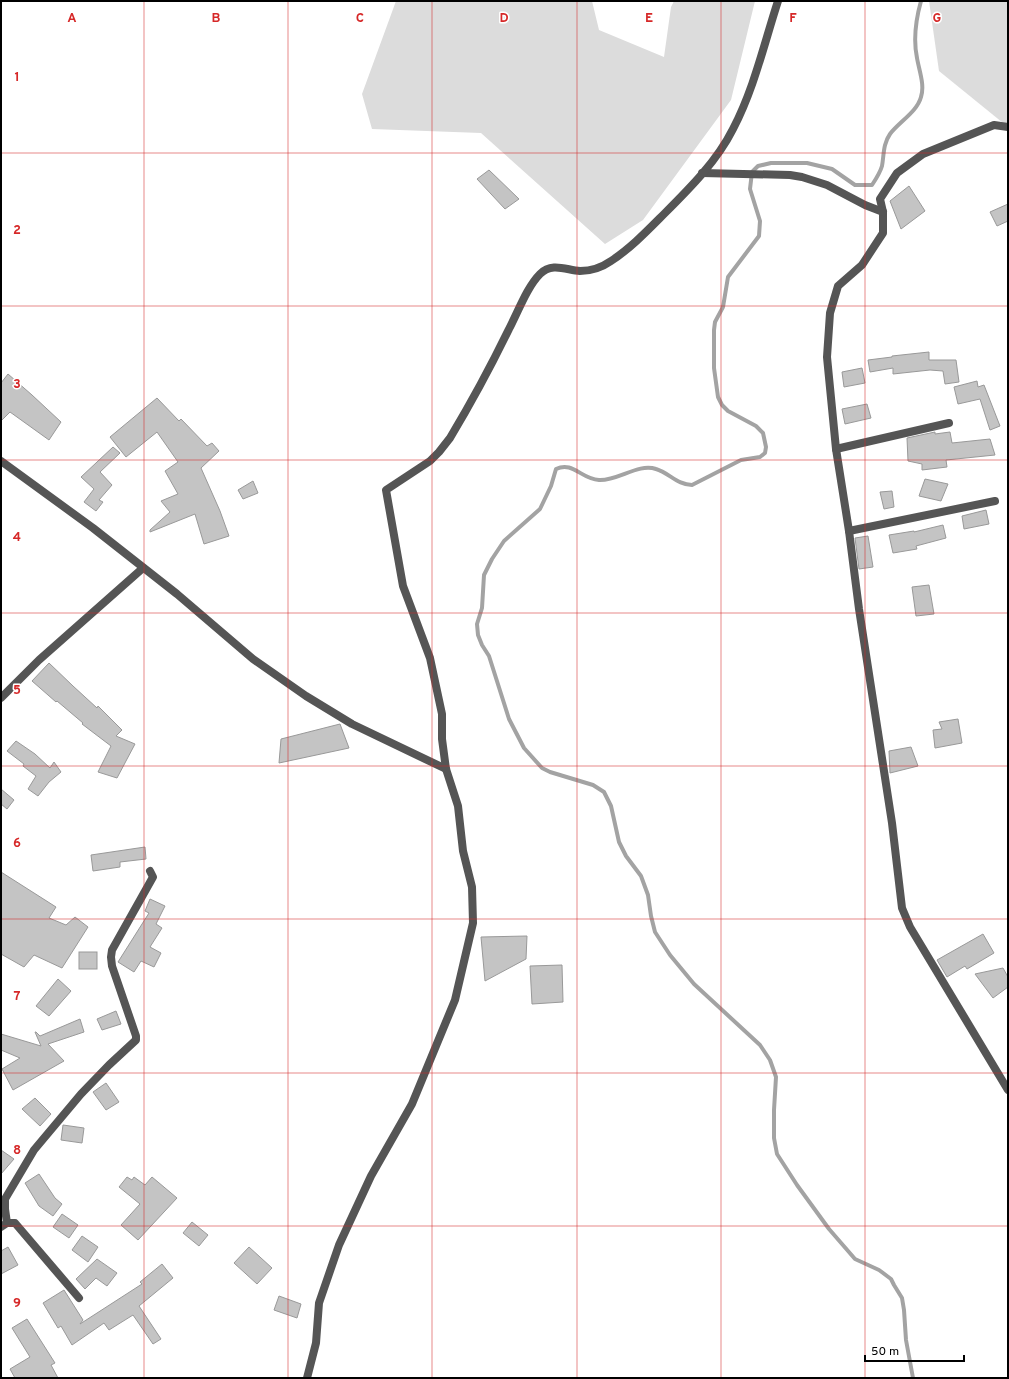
<svg xmlns="http://www.w3.org/2000/svg" width="1009" height="1379" viewBox="0 0 1009 1379" font-family="Overpass,sans-serif">
	<style>
		.green { fill: #dcdcdc }
		.lines { fill: none; stroke-linecap: round; stroke-linejoin: round }
		.stream { stroke: #a3a3a3; stroke-width: 4 }
		.building { fill: #c4c4c4; stroke: #999 }
		.street { stroke: #555; stroke-width: 8 }
		.grid { fill: none; stroke: #d62828; stroke-width: 1; stroke-opacity: 0.55 }
		.grid-label { font-size: 13px; text-anchor: middle; font-weight: bold; fill: #d62828; stroke: #fff; stroke-width: 3; stroke-linejoin: round; paint-order: stroke }
	</style>
	<rect width="100%" height="100%" fill="#fff"/>
	<g class="green">
		<polygon points="396,1 592,1 599,30 664,57 671,7 674,1 755,1 731,100 643,220 605,244 481,133 372,129 362,94"/>
		<polygon points="929,1 1008,1 1008,127 939,71"/>
	</g>
	<g class="lines">
		<path class="stream" d="M913 1378 906 1340 904 1310 902 1298 894 1285 891 1279 879 1270 855 1259 829 1229 797 1185 777 1154 774 1138V1110L776 1077 770 1060 760 1045 694 984 670 955 655 932 651 916 648 895 641 876 626 856 619 842 611 806 604 792 593 785 550 772 542 768 524 748 509 719 489 656 482 645 478 635 477 624 482 608 484 575 492 559 504 541 540 509 551 486 556 469C573 461 581 479 599 480 618 481 638 463 656 469 669 473 678 485 692 485L741 460 760 457 765 453 766 447 763 433 756 426 728 411 722 405 718 397 714 368V330L715 322 723 307 728 277 759 236 760 221 750 189 752 172 758 166 771 163H807L832 169 855 185H872C876 179 880 173 882 166 884 155 883 144 890 134 899 122 917 112 921 97 925 85 919 70 917 58 913 39 916 19 921 1"/>
	</g>
	<g class="building">
		<polygon points="489,170 519,199 505,209 477,179"/>
		<polygon points="909,186 925,211 901,229 890,201"/>
		<polygon points="1008,204 1008,221 997,226 990,212"/>
		<polygon points="929,352 929,360 956,360 959,382 945,384 943,371 930,370 893,374 893,368 870,372 868,360 892,357 892,356"/>
		<polygon points="862,368 865,383 844,387 842,372"/>
		<polygon points="8,374 32,395 61,422 49,440 10,412 1,421 1,383"/>
		<polygon points="977,381 978,387 984,385 1000,426 990,430 980,399 958,404 954,387"/>
		<polygon points="157,398 179,421 181,419 207,446 212,443 219,451 201,468 220,511 229,536 204,544 195,514 150,532 150,530 170,512 161,501 178,494 165,471 178,462 157,432 126,457 110,437"/>
		<polygon points="867,404 871,418 845,424 842,409"/>
		<polygon points="935,432 935,434 950,432 952,443 990,439 995,455 946,460 947,467 922,470 922,464 908,461 907,438"/>
		<polygon points="113,447 120,453 100,472 112,485 99,500 103,502 96,511 84,502 94,489 81,477"/>
		<polygon points="925,479 948,484 941,501 919,496"/>
		<polygon points="253,481 258,493 243,499 238,490"/>
		<polygon points="892,491 894,507 884,509 880,492"/>
		<polygon points="986,510 989,524 964,529 962,516"/>
		<polygon points="943,525 946,538 916,546 917,549 893,553 889,535 914,531 914,532"/>
		<polygon points="868,536 873,567 859,569 855,538"/>
		<polygon points="929,585 934,614 916,616 912,587"/>
		<polygon points="49,663 73,686 97,708 98,706 122,730 116,736 135,744 117,778 98,772 111,746 82,724 83,723 57,701 56,702 32,681"/>
		<polygon points="958,719 962,743 935,748 933,730 942,729 939,722"/>
		<polygon points="340,724 349,748 279,763 281,739"/>
		<polygon points="16,741 35,754 50,768 54,762 61,772 49,782 38,796 28,789 36,776 23,766 24,764 7,751"/>
		<polygon points="911,747 918,766 890,773 889,751"/>
		<polygon points="1,789 14,800 7,809 1,804"/>
		<polygon points="145,847 146,859 120,862 120,867 93,871 91,855"/>
		<polygon points="1,872 56,907 49,918 66,925 75,917 88,927 62,968 34,955 24,967 1,954"/>
		<polygon points="150,899 165,906 156,924 162,928 150,947 161,953 154,967 141,961 134,972 118,962 149,913 145,911"/>
		<polygon points="983,934 994,953 967,969 965,966 947,977 937,960"/>
		<polygon points="527,936 526,959 485,981 481,937"/>
		<rect x="79" y="952" width="18" height="17"/>
		<polygon points="562,965 563,1002 532,1004 530,966"/>
		<polygon points="1003,968 1008,977 1008,987 993,998 975,974"/>
		<polygon points="58,979 71,991 49,1016 36,1006"/>
		<polygon points="116,1011 121,1024 102,1030 97,1019"/>
		<polygon points="80,1019 84,1032 48,1044 64,1061 13,1090 2,1069 20,1058 1,1050 1,1034 41,1046 35,1032 36,1032 40,1036"/>
		<polygon points="106,1083 119,1102 106,1110 93,1092"/>
		<polygon points="35,1098 51,1114 40,1126 22,1109"/>
		<polygon points="63,1125 84,1128 82,1143 61,1140"/>
		<polygon points="1,1150 14,1159 1,1174"/>
		<polygon points="39,1174 55,1198 62,1204 53,1216 39,1206 25,1183"/>
		<polygon points="127,1177 132,1180 134,1177 145,1185 152,1177 177,1198 138,1240 121,1225 140,1204 119,1187"/>
		<polygon points="62,1214 78,1225 69,1238 53,1227"/>
		<polygon points="192,1222 208,1235 199,1246 183,1233"/>
		<polygon points="82,1236 98,1247 88,1262 72,1250"/>
		<polygon points="8,1247 18,1265 1,1274 1,1251"/>
		<polygon points="249,1247 272,1268 257,1284 234,1263"/>
		<polygon points="97,1259 117,1273 107,1286 96,1278 85,1289 76,1279"/>
		<polygon points="162,1264 173,1278 139,1306 161,1339 153,1344 133,1315 109,1330 104,1323 72,1345 61,1326 58,1328 43,1303 64,1290 83,1320 80,1324 142,1284 140,1282"/>
		<polygon points="279,1296 301,1304 297,1318 274,1310"/>
		<polygon points="27,1319 55,1363 51,1365 58,1378 15,1378 10,1369 30,1357 12,1328"/>
	</g>
	<g class="lines">
		<g class="street">
			<polyline points="1008,127 994,125 923,154 897,173 880,199 883,212 883,233 862,265 838,286 830,313 827,357 836,449 849,531 859,609 892,823 902,908 910,927 1008,1090"/>
			<polyline points="702,173 790,175 802,177 827,185 865,205 883,212"/>
			<polyline points="836,449 949,423"/>
			<polyline points="1,461 93,528 177,594 253,659 306,696 352,724 446,769"/>
			<polyline points="849,531 995,501"/>
			<polyline points="1,698 39,660 143,568"/>
			<polyline points="7,1223 5,1209 5,1199 34,1150 81,1094 109,1065 136,1040 136,1036 112,966 111,957 112,950 153,877 150,871"/>
			<polyline points="1,1227 7,1223 15,1223 79,1298"/>
			<path d="M307 1378 316 1343 319 1303 339 1245 371 1176 412 1104 455 1000 473 923 472 887 463 851 458 806 446 769 442 739V714L430 658 403 586 386 490 430 461 439 452 450 438C471 403 491 366 509 329 518 312 527 287 540 274 552 262 566 270 580 271 592 271 601 268 611 261 631 248 648 230 665 213 690 188 717 161 733 129 754 89 764 44 778 1"/>
		</g>
	</g>
	<path class="grid" d="M144 1V1378M288 1V1378M432 1V1378M577 1V1378M721 1V1378M865 1V1378M1 153H1008M1 306H1008M1 460H1008M1 613H1008M1 766H1008M1 919H1008M1 1073H1008M1 1226H1008"/>
	<g class="grid-label">
		<text x="72" y="22">A</text>
		<text x="216" y="22">B</text>
		<text x="360" y="22">C</text>
		<text x="504" y="22">D</text>
		<text x="649" y="22">E</text>
		<text x="793" y="22">F</text>
		<text x="937" y="22">G</text>
		<text x="17" y="81">1</text>
		<text x="17" y="234">2</text>
		<text x="17" y="388">3</text>
		<text x="17" y="541">4</text>
		<text x="17" y="694">5</text>
		<text x="17" y="847">6</text>
		<text x="17" y="1000">7</text>
		<text x="17" y="1154">8</text>
		<text x="17" y="1307">9</text>
	</g>
	<rect width="1009" height="1379" fill="none" stroke="#000000" stroke-width="4"/>
	<path d="M865 1355v6h99v-6" fill="none" stroke="#000000" stroke-width="2"/>
	<text x="871" y="1355" font-size="12" fill="#000000" stroke="#ffffff" stroke-width="3" paint-order="stroke">50 m</text>
</svg>
